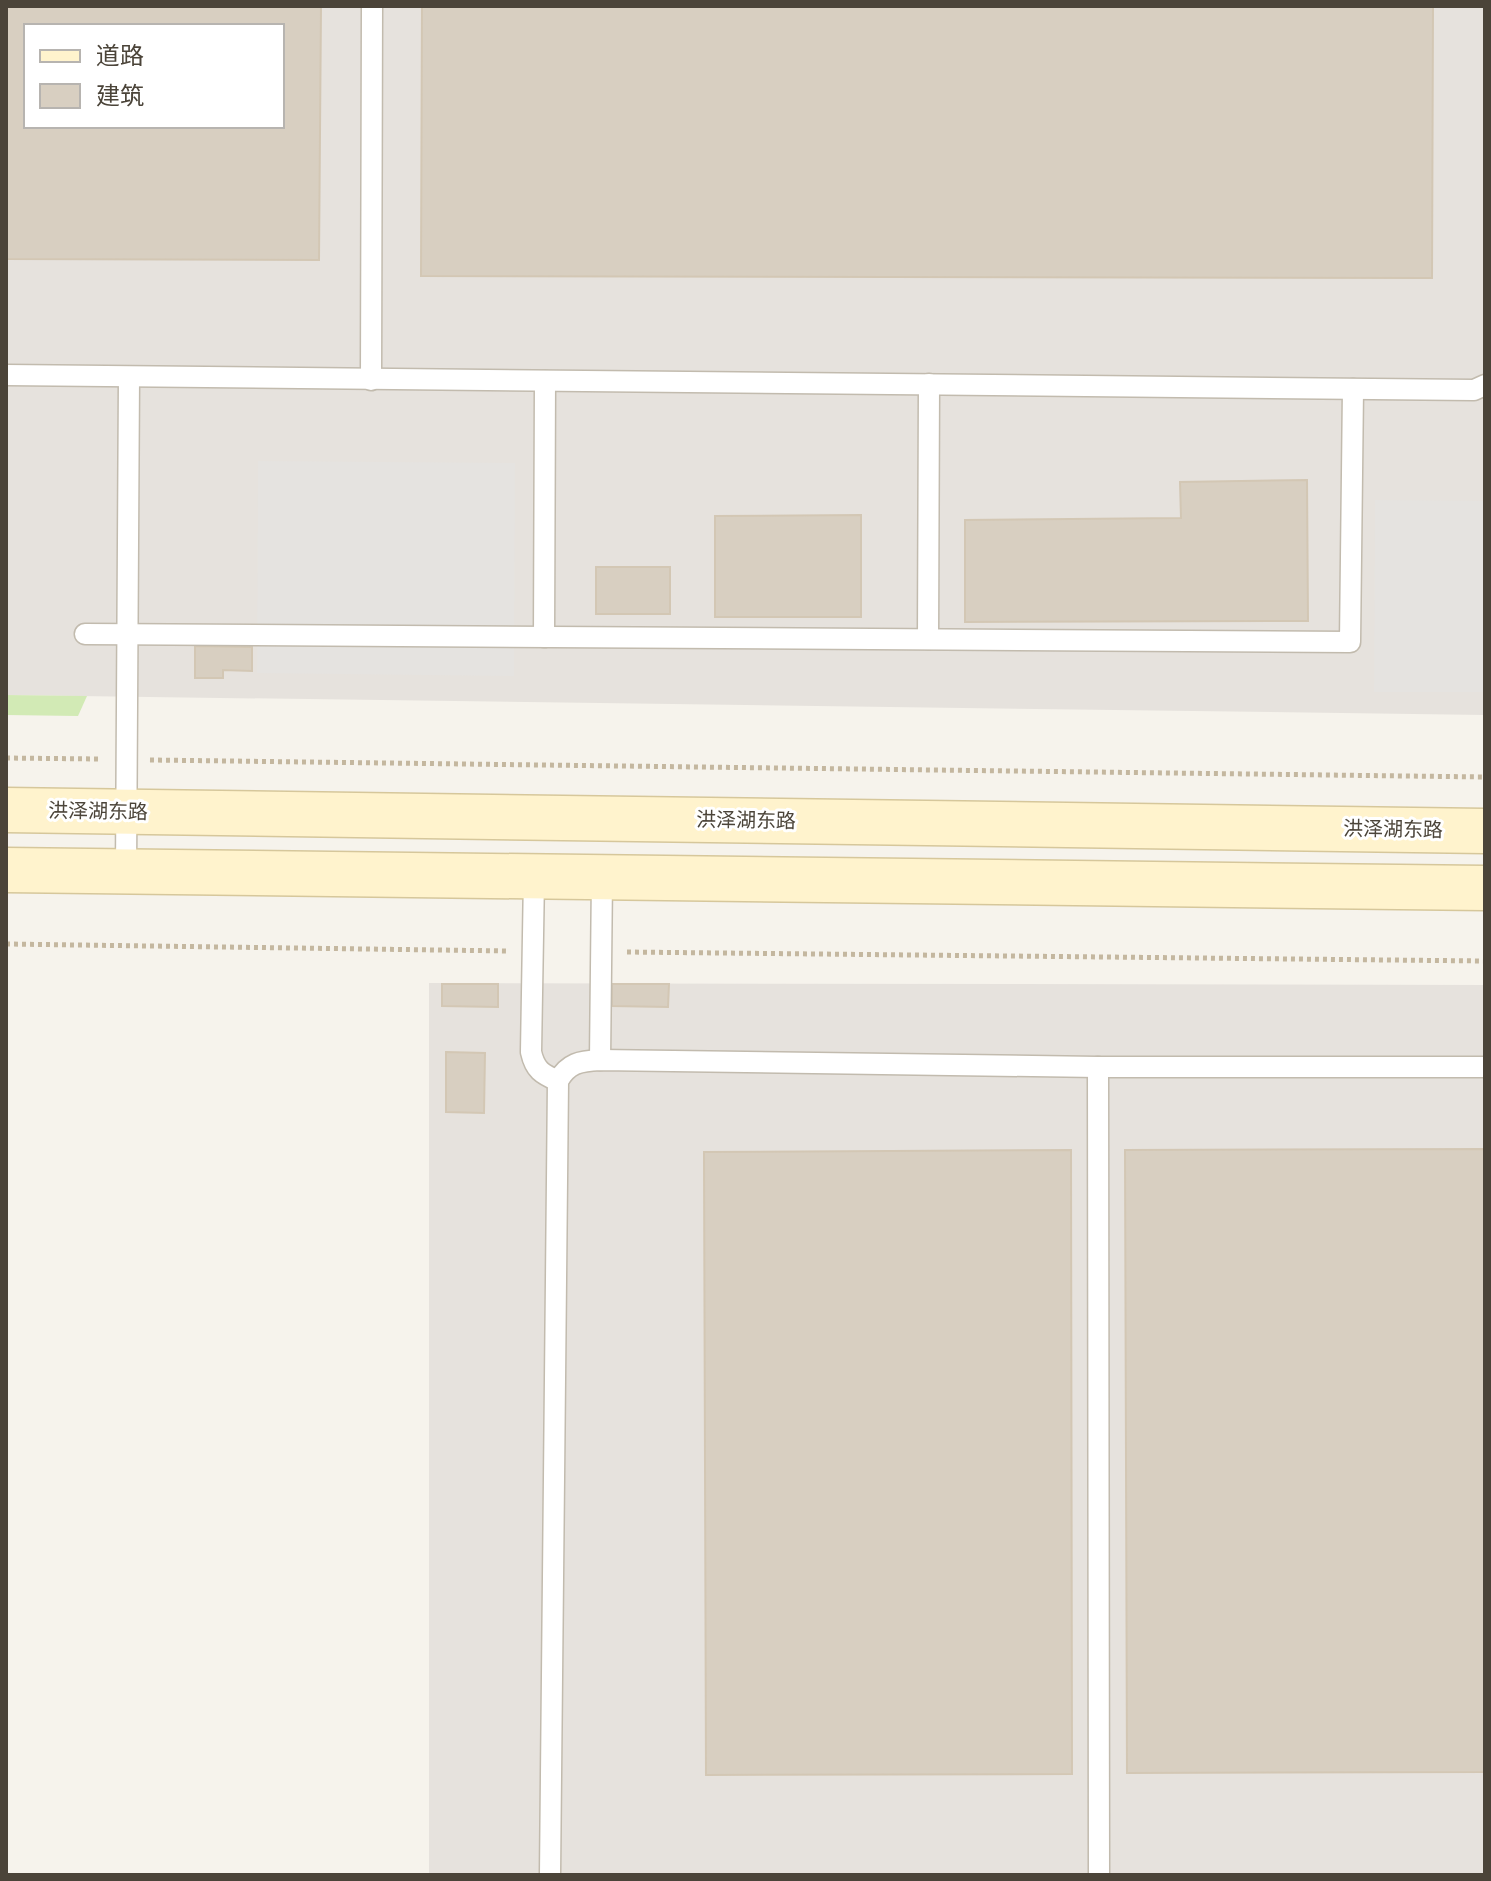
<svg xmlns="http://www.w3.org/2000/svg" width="1491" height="1881" viewBox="0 0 1491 1881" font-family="'Golos Text','Noto Sans SC',sans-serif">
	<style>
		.industrial { fill: #e6e2dd; fill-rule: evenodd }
		.green { fill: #d2eab5 }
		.parking { fill: #e5e3e0 }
		.building { fill: #d8cfc1; stroke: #d3c7b4; stroke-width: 2; fill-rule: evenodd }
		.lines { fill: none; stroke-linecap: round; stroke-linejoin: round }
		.lane-casing { stroke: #c2bbae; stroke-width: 23 }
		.secondary-casing { stroke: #d6c79b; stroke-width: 47 }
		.path { stroke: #c4b79f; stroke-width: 5; stroke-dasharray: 4 4; stroke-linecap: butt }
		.lane { stroke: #fff; stroke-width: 20 }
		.secondary { stroke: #fff3cd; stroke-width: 44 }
		.labels { text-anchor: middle; stroke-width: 6; stroke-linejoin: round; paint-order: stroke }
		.street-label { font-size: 20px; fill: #4b4439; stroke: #fff }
	</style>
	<rect width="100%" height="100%" fill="#f6f3ec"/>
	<g class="industrial">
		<path d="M6 6H1485V715L6 695ZM26 26H282V126H26Z"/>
		<polygon points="429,983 1485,985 1485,1875 429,1875"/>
	</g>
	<polygon class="green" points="6,695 87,696 78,716 6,715"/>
	<g class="parking">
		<polygon points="258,461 515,463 514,676 257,673"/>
		<polygon points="1375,500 1485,501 1485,692 1374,692"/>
	</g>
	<g class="building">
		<path d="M6 6H321L319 260 6 259ZM26 26H282V126H26Z"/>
		<polygon points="422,6 1433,6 1432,278 421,276"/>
		<polygon points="1307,480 1308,621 965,622 965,520 1181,518 1180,482"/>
		<polygon points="861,515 861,617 715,617 715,516"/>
		<rect x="596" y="567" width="74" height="47"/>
		<polygon points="195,646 252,647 252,671 223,670 223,678 195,678"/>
		<polygon points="442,984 498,984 498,1007 442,1006"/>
		<polygon points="612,984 669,984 668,1007 612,1006"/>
		<polygon points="446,1052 485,1053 484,1113 446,1112"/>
		<polygon points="1485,1149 1485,1772 1127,1773 1125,1150"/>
		<polygon points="1071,1150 1072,1774 706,1775 704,1152"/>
	</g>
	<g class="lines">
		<defs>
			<g id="lane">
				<polyline points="6,375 1474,390 1485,385"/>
				<polyline points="371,380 372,6"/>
				<polyline points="85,634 1350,642 1353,389"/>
				<polyline points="544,637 545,381"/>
				<polyline points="928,639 929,384"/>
				<polyline points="126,872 129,377"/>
				<path d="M534 877 531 1052C535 1070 542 1074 558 1081"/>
				<polyline points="600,1060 602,877"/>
				<polyline points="1098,1067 1099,1875"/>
				<path d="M550 1875 558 1081C568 1063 580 1061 600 1060L1098 1067H1485"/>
			</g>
			<g id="secondary">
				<polyline points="6,810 1485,831"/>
				<polyline points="6,870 1485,888"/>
			</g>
		</defs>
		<use href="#lane" class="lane-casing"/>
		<use href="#secondary" class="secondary-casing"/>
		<g class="path">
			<polyline points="6,758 100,759"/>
			<polyline points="150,760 1485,777"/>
			<polyline points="6,944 509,951"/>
			<polyline points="627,952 1485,961"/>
		</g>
		<use href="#lane" class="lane"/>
		<use href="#secondary" class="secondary"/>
	</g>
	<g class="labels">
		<g class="street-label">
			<text transform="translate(98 811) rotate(1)" y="7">洪泽湖东路</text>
			<text transform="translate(746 820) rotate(1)" y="7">洪泽湖东路</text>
			<text transform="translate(1393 829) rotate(1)" y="7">洪泽湖东路</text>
		</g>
	</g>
	<rect width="1491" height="1881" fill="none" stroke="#4b4439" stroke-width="16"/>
	<rect x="24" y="24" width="260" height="104" fill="#ffffff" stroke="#b7b4b0" stroke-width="2"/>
	<rect x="40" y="50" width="40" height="12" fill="#fff3cd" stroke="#b7b4b0" stroke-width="2"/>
	<text x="96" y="64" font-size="24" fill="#4b4439">道路</text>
	<rect x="40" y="84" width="40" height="24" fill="#d8cfc1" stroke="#b7b4b0" stroke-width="2"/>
	<text x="96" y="104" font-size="24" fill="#4b4439">建筑</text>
</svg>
